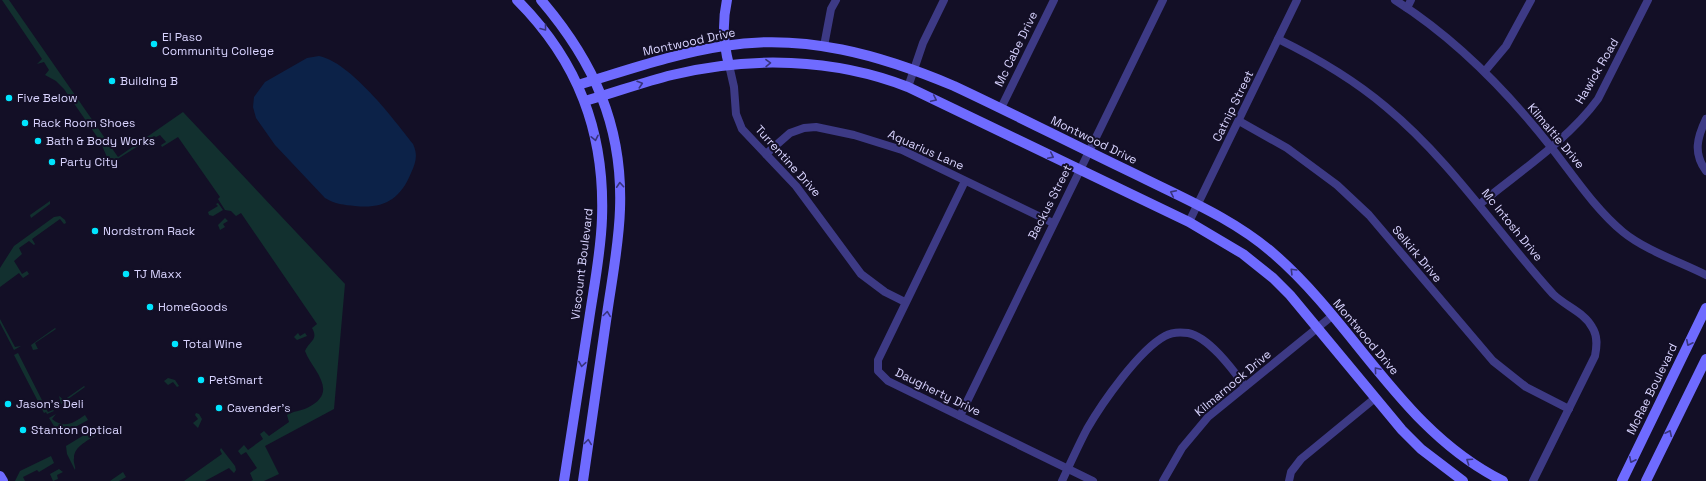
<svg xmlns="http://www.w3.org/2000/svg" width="1706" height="481" viewBox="0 0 1706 481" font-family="'Space Grotesk',sans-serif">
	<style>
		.green { fill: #12302f }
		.water { fill: #0c2248 }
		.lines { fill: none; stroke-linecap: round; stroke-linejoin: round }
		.street { stroke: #3d3a85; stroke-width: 8 }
		.secondary { stroke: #6f6bff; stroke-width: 10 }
		.oneway { stroke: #38347d }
		.poi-dot { fill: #00e5ff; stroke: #130f26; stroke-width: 1.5 }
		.labels { text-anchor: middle; stroke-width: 4; stroke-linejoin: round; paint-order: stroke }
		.poi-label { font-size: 12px; fill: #d9d4ff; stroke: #130f26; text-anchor: start }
		.street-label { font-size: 12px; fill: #d9d4ff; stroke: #130f26 }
	</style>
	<rect width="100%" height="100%" fill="#130f26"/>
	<g class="green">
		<path d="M2 0H9L118 157 183 112 345 284 334 409 265 446 279 474 264 481H251L253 480 250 473 257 468 246 452 241 455 238 451 244 445 248 450 263 439 260 434 264 431 269 436 289 422 287 415C293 411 301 411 307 408 341 392 312 370 305 351 309 341 319 340 312 328L317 324 241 213 236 216 231 211 225 210 218 199 220 197 178 137 162 147 161 145 166 142 160 135 156 137 154 136 116 160 107 157 100 141 64 89 56 81 45 75 49 70 44 62 37 64 42 59Z"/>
		<polygon points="50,201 50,204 31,218 30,215"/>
		<polygon points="218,203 223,210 213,216 209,215 208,212 218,206 216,204"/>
		<polygon points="60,216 65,220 66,223 64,224 60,219 32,239 35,244 34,245 29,241 19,248 22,254 14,261 22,274 27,271 29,274 23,278 19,273 0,287 0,268 14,246 54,217"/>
		<polygon points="225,218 228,221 223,224 225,227 220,230 218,225"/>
		<polygon points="0,319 15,347 21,346 14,350 0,323"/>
		<polygon points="55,328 56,329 35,343 38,349 33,350 31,345"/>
		<polygon points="298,333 300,336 305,333 307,336 297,340 294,337"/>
		<polygon points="18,353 48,412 53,410 54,411 47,414 46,412 44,413 14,355"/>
		<polygon points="168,378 175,380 179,386 177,387 173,382 168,385 164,381"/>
		<polygon points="84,386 85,387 61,404 59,396 64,400"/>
		<polygon points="196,413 199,414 202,419 198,428 193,423 198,419 195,415"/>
		<path d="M56 414 52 419C64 429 74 423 85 415L88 420 66 432 59 434 49 418Z"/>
		<path d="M94 429 98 434C89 440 74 446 74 458 73 463 76 467 75 470L67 454 66 446Z"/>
		<polygon points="221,448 235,466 236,470 234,473 229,468 205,481 184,481 222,454 220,450"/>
		<polygon points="51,456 54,463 39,472 37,470 23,477 25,481 15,481 20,471"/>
		<polygon points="59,469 63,472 57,475 58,479 53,481 50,474"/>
		<polygon points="123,472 126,477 119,481 110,481"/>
	</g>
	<path class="water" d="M319 56C350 62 393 118 413 144 418 155 416 162 411 173 400 200 383 209 355 206 344 205 335 204 325 198L275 145 256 118 253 107 254 97 265 82 307 58Z"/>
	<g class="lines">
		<g class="street">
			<path d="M1395 0C1455 38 1507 91 1551 147 1573 175 1595 209 1623 232 1645 250 1680 262 1706 275"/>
			<polyline points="1407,8 1411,0"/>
			<path d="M1278 39C1317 58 1353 79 1386 107 1451 161 1497 232 1553 294 1565 306 1584 312 1592 327 1598 336 1597 346 1595 356L1533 481"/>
			<polyline points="824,46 831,9 836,0"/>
			<polyline points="729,65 734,87 736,114 742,129 796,186 861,274 885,292 905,302"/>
			<polyline points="1485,71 1506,46 1531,0"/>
			<polyline points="908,87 923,43 944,0"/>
			<polyline points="1001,108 1054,0"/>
			<path d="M1706 119C1697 138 1693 153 1706 171"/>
			<polyline points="1239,121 1287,148 1337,185 1369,215 1493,361 1526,387 1569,409"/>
			<polyline points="766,154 790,133 804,128 816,127 854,135 902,150 1053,223"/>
			<polyline points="965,181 878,360 878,371 888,381 1093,481"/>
			<path d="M1480 204C1519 172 1568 140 1598 99L1648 0"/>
			<polyline points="1189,222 1297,0"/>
			<polyline points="960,416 1163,0"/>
			<path d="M1062 481C1070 464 1078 446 1087 429 1102 403 1139 350 1165 336 1172 332 1181 332 1188 333 1209 337 1233 370 1245 386"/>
			<polyline points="1163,481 1182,448 1208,417 1332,316"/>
			<polyline points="1289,481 1291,472 1301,459 1374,399"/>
		</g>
		<g class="secondary">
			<path d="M517 0C578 61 605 132 602 218 601 252 594 286 589 320 581 374 572 427 564 481"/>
			<path d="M541 0C594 62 623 126 620 209 619 244 612 279 607 314 599 369 591 425 583 481"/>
			<path d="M727 0C722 23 723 42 729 65"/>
			<path d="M578 85C625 71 676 53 724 46 804 33 881 55 954 86 1016 115 1076 146 1137 175 1185 199 1234 219 1274 254 1356 325 1402 431 1503 481"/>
			<path d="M585 101C614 93 643 82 672 75 749 56 834 58 908 87L1189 222 1243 254 1273 278 1290 295 1402 430 1421 449 1463 481"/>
			<polyline points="0,476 3,481"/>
			<polyline points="1622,481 1706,308"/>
			<polyline points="1646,481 1706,359"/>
		</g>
	</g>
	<defs><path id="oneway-chevron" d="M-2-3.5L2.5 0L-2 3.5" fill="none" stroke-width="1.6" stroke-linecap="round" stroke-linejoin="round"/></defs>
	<g class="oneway">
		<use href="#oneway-chevron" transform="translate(544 28) rotate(52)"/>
		<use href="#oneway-chevron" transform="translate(768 63) rotate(-1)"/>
		<use href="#oneway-chevron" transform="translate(640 84) rotate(-18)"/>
		<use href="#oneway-chevron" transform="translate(934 99) rotate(25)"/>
		<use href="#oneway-chevron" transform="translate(595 138) rotate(78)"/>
		<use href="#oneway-chevron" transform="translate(1051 156) rotate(26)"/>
		<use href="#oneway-chevron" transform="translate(620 185) rotate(-94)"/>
		<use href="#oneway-chevron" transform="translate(1173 193) rotate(-154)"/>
		<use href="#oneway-chevron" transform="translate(1293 271) rotate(-135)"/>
		<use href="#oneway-chevron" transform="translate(607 314) rotate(-82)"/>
		<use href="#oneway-chevron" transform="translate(1689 343) rotate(116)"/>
		<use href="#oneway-chevron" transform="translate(582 364) rotate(99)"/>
		<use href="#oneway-chevron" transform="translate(1377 370) rotate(-130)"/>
		<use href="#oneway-chevron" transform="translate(1669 433) rotate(-64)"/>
		<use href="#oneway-chevron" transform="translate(588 442) rotate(-82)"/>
		<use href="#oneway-chevron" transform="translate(1632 460) rotate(116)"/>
		<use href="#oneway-chevron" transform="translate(1469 461) rotate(-146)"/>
	</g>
	<g class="poi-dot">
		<circle cx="154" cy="44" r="4"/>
		<circle cx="112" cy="81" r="4"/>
		<circle cx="9" cy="98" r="4"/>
		<circle cx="25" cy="123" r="4"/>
		<circle cx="38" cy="141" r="4"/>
		<circle cx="52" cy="162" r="4"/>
		<circle cx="95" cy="231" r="4"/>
		<circle cx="126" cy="274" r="4"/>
		<circle cx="150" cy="307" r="4"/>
		<circle cx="175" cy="344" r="4"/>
		<circle cx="201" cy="380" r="4"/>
		<circle cx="8" cy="404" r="4"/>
		<circle cx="219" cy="408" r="4"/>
		<circle cx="23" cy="430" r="4"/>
	</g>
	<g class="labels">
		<g class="poi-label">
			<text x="162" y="41">El Paso<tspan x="162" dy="14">Community College</tspan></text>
			<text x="120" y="85">Building B</text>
			<text x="17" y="102">Five Below</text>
			<text x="33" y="127">Rack Room Shoes</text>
			<text x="46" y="145">Bath &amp; Body Works</text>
			<text x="60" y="166">Party City</text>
			<text x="103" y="235">Nordstrom Rack</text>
			<text x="134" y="278">TJ Maxx</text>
			<text x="158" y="311">HomeGoods</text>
			<text x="183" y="348">Total Wine</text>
			<text x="209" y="384">PetSmart</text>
			<text x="16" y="408">Jason's Deli</text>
			<text x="227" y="412">Cavender's</text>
			<text x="31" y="434">Stanton Optical</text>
		</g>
		<g class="street-label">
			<text transform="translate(689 42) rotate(-12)" y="4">Montwood Drive</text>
			<text transform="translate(1016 49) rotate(-64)" y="4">Mc Cabe Drive</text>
			<text transform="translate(1597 71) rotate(-60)" y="4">Hawick Road</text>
			<text transform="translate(1233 106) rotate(-64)" y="4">Catnip Street</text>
			<text transform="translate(1556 136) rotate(50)" y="4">Kilmaltie Drive</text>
			<text transform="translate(1094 140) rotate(26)" y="4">Montwood Drive</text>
			<text transform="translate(926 150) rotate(24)" y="4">Aquarius Lane</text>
			<text transform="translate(788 161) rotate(48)" y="4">Turrentine Drive</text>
			<text transform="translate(1050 202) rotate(-63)" y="4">Backus Street</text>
			<text transform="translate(1512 225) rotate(51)" y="4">Mc Intosh Drive</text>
			<text transform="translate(1417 254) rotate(50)" y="4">Selkirk Drive</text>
			<text transform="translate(582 264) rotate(-83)" y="4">Viscount Boulevard</text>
			<text transform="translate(1366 337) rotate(50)" y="4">Montwood Drive</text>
			<text transform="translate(1233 383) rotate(-40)" y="4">Kilmarnock Drive</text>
			<text transform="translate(1652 389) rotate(-64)" y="4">McRae Boulevard</text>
			<text transform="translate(938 392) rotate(26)" y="4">Daugherty Drive</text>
		</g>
	</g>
</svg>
